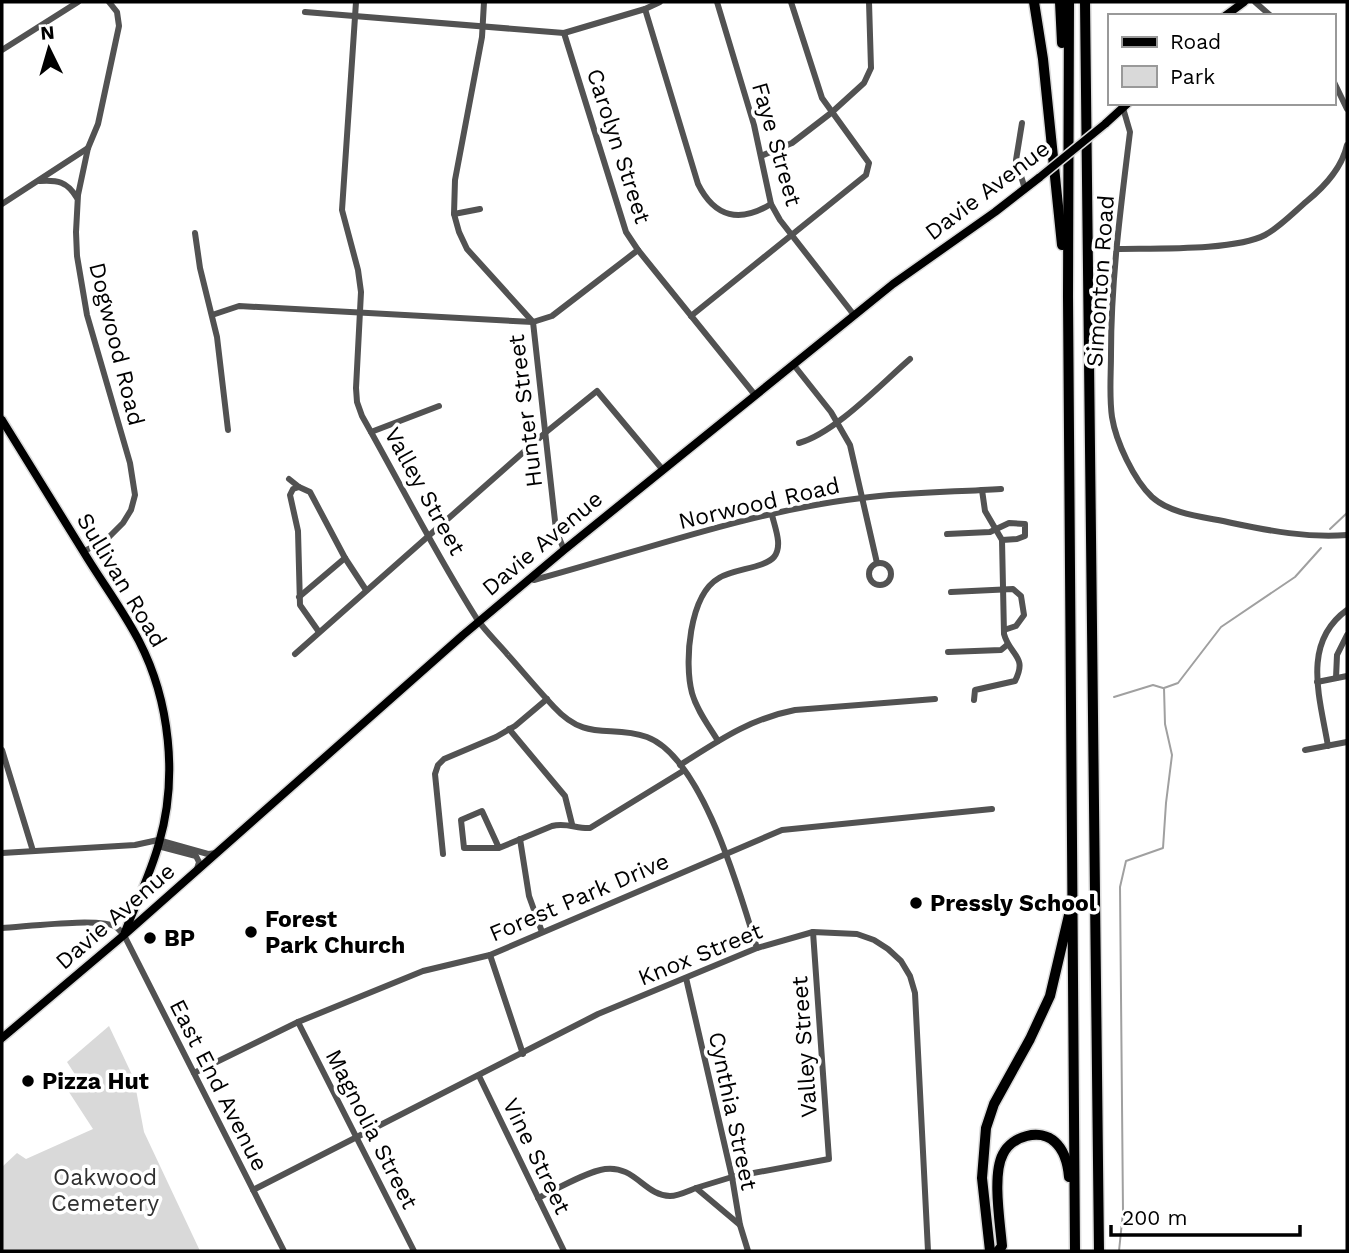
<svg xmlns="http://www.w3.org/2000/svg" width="1349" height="1253" viewBox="0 0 1349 1253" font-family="'Work Sans',sans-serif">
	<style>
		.green { fill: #d9d9d9 }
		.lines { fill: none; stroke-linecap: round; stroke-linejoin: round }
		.stream { stroke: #a0a0a0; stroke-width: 2 }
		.major-casing { stroke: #dbdbdb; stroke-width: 11 }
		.highway-casing { stroke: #dbdbdb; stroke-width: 13 }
		.minor { stroke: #525252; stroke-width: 6 }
		.major { stroke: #000; stroke-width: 8 }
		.highway { stroke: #000; stroke-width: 10 }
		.major-bridge-casing { stroke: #dbdbdb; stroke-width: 11; stroke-linecap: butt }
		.major-bridge { stroke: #000; stroke-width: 8 }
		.poi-dot { fill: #000; stroke: #fff; stroke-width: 2.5 }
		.labels { text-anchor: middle; stroke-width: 7; stroke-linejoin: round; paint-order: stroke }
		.street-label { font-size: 23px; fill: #000; stroke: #fff }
		.poi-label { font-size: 23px; font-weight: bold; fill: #000; stroke: #fff; text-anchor: start }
		.park-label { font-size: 23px; fill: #303030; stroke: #fff }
	</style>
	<rect width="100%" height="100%" fill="#fff"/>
	<polygon class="green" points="109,1026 134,1079 144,1132 200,1251 2,1251 2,1167 17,1153 26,1159 93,1129 67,1089 78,1079 67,1062"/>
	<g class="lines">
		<g class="stream">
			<polyline points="1330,529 1347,513"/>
			<polyline points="1114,697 1153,685 1163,688"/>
			<polyline points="1119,1251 1123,1212 1120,887 1126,861 1163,848 1166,803 1172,755 1165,724 1164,688 1178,683 1221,627 1295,577 1321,548"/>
		</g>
		<defs>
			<g id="major">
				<polyline points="1225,16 1244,2"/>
				<polyline points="1105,124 1128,103"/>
				<path d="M2 420C29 464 56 508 83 551 101 581 123 610 139 641 170 701 178 778 159 843 151 873 136 903 125 932"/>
				<polyline points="2,1038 124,935 463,635 564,550 893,284 995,212 1040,177"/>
			</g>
			<g id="highway">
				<polyline points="1034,2 1043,59 1062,245"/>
				<polyline points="1060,2 1062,43"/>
				<polyline points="1069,2 1068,297 1075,1251"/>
				<polyline points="1085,2 1099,1251"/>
				<polyline points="990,1251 982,1178 986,1128 994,1104 1030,1039 1050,996 1069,915"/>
				<path d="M998 1251 1002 1246C1000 1222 992 1174 1003 1154 1012 1136 1040 1128 1055 1142 1065 1151 1068 1165 1069 1177"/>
			</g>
		</defs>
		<use href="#major" class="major-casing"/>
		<use href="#highway" class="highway-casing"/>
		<g class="minor">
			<path d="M356 2 342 210 358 270 361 292 356 388 357 402 362 416C400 483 435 553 477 619 486 632 498 643 508 655 523 672 538 690 554 707 587 743 610 724 647 737 703 758 740 894 757 948"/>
			<polyline points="484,2 482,37 455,180 454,214 459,232 467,249 533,322 556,530 564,550"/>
			<polyline points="717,2 754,125 771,204 780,220 854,315"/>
			<polyline points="1255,2 1271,16"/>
			<path d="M645 9 698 184C715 218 740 223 771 204"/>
			<polyline points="305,12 564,33 645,9 660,2"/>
			<polyline points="564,33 626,232 638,250 755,395"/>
			<polyline points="2,50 78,2"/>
			<polyline points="1333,80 1347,109"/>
			<path d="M1123 108 1130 132C1121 206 1111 279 1111 354 1111 375 1109 396 1112 417 1116 442 1134 480 1152 497 1172 515 1206 517 1232 523 1270 531 1308 538 1347 535"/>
			<polyline points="1022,123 1016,160 1025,189"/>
			<polyline points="761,156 792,143 831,113 864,83 871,68 869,2"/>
			<path d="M40 181C57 180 67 181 77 198"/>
			<polyline points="2,204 88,148"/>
			<polyline points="454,214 480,209"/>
			<polyline points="195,233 200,268 217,337 228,430"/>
			<path d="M1115 249C1152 248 1235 251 1265 235 1280 227 1293 213 1307 201 1324 187 1342 168 1347 145"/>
			<polyline points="212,315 239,306 533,322 552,316 638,250"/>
			<polyline points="691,316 866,175 869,163 822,98 791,2"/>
			<polyline points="793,364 831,412 850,445 877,563"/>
			<polyline points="371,432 439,406"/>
			<path d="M799 443C835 433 881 384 910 359"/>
			<polyline points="289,479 299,487 310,492 345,558 366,590"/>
			<polyline points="299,487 293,489 290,495 298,531 300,605 319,632"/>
			<polyline points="947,534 990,532 1009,523 1025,524 1025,536 1017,539 1002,540"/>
			<polyline points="83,552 108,538 123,523 131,510 135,495 130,463 87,315 77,256 76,232 78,195 88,148 98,124 119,26 117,12 109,2"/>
			<circle cx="880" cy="574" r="11"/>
			<path d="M532 577 534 580C642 551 751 511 862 498 908 492 955 492 1001 489"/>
			<polyline points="951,592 1013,589 1021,596 1024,615 1016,626 1004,630"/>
			<polyline points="299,597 345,558"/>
			<polyline points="948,652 1001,650 1007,645"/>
			<polyline points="295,654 545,433 597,391 663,470"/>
			<polyline points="1336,678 1337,655 1347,635"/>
			<polyline points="1317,682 1347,676"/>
			<path d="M974 700 975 690 1015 681C1028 656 1010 656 1004 634L1002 540 985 511 982 490"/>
			<polyline points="509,729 565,796 572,824"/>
			<path d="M718 741C709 726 697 711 692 693 684 663 689 595 719 578 733 569 765 568 774 557 783 546 775 528 772 515"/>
			<path d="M1328 746C1320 698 1301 643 1347 610"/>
			<polyline points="2,750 33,851"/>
			<polyline points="1305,750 1347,742"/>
			<path d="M680 765C718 741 749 719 795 710L935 699"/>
			<polyline points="520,839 529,896 542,932"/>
			<polyline points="158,846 196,856 199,862 197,869"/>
			<path d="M499 848 482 811 461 820 464 848H499L552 826C566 822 577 829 590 828L683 771"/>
			<polyline points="2,853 135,845 158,840 208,854 217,853"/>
			<polyline points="443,854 435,774 438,765 444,759 496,737 515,726 547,699"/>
			<path d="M2 928C24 927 100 917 116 927 118 928 122 933 124 935L284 1251"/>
			<polyline points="490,955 523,1054"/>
			<polyline points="686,978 732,1177 740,1225 748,1251"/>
			<polyline points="298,1022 414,1251"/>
			<polyline points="194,1073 298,1022 423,971 490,955 782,830 992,809"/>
			<polyline points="479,1076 564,1251"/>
			<polyline points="696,1188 732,1177 829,1159 813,932"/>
			<polyline points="253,1190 598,1014 757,948 813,932 857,934 874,940 888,949 901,961 910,976 915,993 928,1251"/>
			<path d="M538 1198C555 1190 588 1171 605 1169 635 1165 645 1196 670 1196 678 1196 688 1191 696 1188L740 1225"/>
		</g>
		<use href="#major" class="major"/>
		<use href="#highway" class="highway"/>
		<defs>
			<polyline id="major-bridge" points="1040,177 1105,124"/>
		</defs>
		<use href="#major-bridge" class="major-bridge-casing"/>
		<use href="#major-bridge" class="major-bridge"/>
	</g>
	<g class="poi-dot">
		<circle cx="916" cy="903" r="7"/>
		<circle cx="251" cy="932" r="7"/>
		<circle cx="150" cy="938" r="7"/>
		<circle cx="28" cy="1081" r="7"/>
	</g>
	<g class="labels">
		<g class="street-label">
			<text transform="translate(777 144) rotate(74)" y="8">Faye Street</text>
			<text transform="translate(619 146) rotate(72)" y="8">Carolyn Street</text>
			<text transform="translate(987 190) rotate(-37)" y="8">Davie Avenue</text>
			<text transform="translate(1100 281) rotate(-86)" y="8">Simonton Road</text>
			<text transform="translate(117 344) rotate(76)" y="8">Dogwood Road</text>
			<text transform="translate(525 411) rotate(-97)" y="8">Hunter Street</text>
			<text transform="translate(425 491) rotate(61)" y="8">Valley Street</text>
			<text transform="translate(759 503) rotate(-13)" y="8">Norwood Road</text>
			<text transform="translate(542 543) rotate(-40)" y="8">Davie Avenue</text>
			<text transform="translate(122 580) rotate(59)" y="8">Sullivan Road</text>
			<text transform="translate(579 897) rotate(-23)" y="8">Forest Park Drive</text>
			<text transform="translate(115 916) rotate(-41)" y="8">Davie Avenue</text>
			<text transform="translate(700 954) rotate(-22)" y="8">Knox Street</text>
			<text transform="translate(804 1047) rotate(-94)" y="8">Valley Street</text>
			<text transform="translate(219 1085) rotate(63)" y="8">East End Avenue</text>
			<text transform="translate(733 1111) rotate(78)" y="8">Cynthia Street</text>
			<text transform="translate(372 1129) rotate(63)" y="8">Magnolia Street</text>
			<text transform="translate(537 1156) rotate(64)" y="8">Vine Street</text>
		</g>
		<g class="poi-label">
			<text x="930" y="911">Pressly School</text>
			<text x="265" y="927">Forest<tspan x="265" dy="26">Park Church</tspan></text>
			<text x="164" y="946">BP</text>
			<text x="42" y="1089">Pizza Hut</text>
		</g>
		<g class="park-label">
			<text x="105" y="1185">Oakwood<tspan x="105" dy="26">Cemetery</tspan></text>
		</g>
	</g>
	<rect width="1349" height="1253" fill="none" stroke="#000000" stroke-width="7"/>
	<rect x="1108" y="14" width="228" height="91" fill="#ffffff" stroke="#999999" stroke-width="2"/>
	<rect x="1122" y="37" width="35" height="10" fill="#000000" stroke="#999999" stroke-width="2"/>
	<text x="1170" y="49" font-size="21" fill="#000000">Road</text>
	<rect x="1122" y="66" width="35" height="21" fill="#d9d9d9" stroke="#999999" stroke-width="2"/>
	<text x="1170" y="84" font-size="21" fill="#000000">Park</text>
	<g transform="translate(49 49) rotate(355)" stroke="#ffffff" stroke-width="5" paint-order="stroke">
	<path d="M0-5L12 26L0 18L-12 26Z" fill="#000000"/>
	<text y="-10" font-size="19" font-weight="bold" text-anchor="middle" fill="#000000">N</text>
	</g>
	<path d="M1111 1225v10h189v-10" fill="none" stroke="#000000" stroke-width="3.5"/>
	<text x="1122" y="1225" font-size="21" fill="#000000" stroke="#ffffff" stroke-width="5" paint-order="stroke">200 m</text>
</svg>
